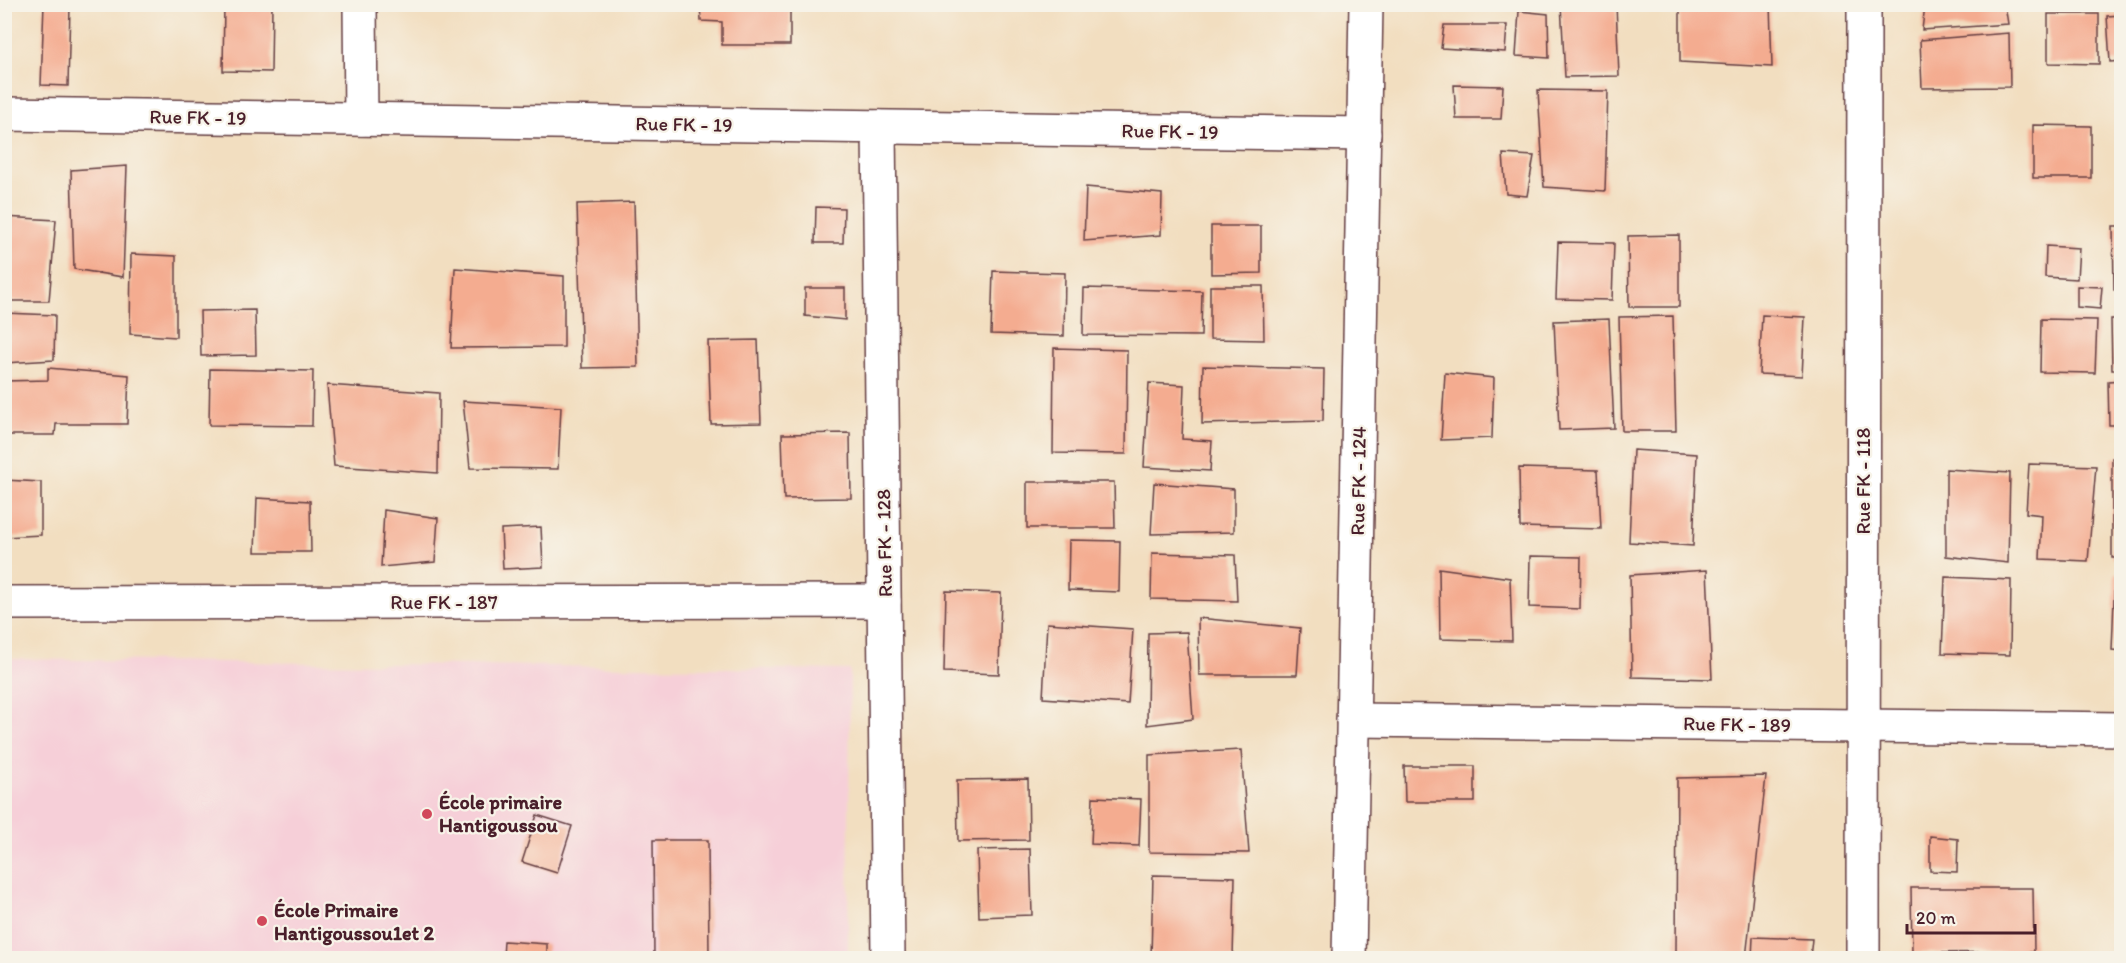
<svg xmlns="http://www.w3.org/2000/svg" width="2126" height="963" viewBox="0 0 2126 963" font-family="Itim,sans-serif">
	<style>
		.built { fill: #f6cfd8 }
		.building { fill: #f4ac90 }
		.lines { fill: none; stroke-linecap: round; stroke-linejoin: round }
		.minor-casing { stroke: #633c41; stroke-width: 36 }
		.minor { stroke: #fff; stroke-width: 33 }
		.poi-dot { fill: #d1495b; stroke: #f7f3e8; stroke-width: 2 }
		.labels { text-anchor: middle; stroke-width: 4.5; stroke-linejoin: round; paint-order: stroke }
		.street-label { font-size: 20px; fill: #4a1f2b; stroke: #f7f3e8 }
		.poi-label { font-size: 20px; font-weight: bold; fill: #4a1f2b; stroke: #f7f3e8; text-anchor: start }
	</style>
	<rect width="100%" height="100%" fill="#f7f3e8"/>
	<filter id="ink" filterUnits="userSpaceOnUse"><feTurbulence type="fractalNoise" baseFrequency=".0167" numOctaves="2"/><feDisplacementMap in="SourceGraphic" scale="12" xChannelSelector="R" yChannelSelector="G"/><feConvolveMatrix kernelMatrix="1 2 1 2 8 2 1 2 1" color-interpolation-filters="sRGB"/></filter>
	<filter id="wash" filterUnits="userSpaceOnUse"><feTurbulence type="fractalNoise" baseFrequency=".008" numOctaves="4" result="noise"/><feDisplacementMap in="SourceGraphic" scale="24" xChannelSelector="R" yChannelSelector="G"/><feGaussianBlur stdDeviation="1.35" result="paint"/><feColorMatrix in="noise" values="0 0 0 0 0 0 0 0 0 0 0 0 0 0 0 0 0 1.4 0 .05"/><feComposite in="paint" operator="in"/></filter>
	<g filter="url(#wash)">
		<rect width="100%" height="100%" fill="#f2dec0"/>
		<polygon class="built" points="5,659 850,670 848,958 5,958"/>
		<g id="blocks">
			<g class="building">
				<polygon points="44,4 70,6 68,86 41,85"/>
				<polygon points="224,4 272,4 271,72 223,71"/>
				<polygon points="700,4 790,4 790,45 722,45 722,22 701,21"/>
				<polygon points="1561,4 1616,4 1619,76 1565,77"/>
				<polygon points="1680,4 1770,4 1772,67 1680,62"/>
				<polygon points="1925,5 2005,5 2008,24 1922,30"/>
				<polygon points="1519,11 1548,14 1549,58 1516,56"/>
				<polygon points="2048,14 2099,14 2099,64 2048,63"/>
				<polygon points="2122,15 2122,61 2110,62 2107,16"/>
				<polygon points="1444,25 1507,25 1505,52 1441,48"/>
				<polygon points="2009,33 2010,87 1922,88 1920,40"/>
				<polygon points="1454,85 1503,86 1501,119 1456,119"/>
				<polygon points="1538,90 1608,91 1605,191 1544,187"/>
				<polygon points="2033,125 2091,126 2091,178 2033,178"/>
				<polygon points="1503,154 1534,156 1527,196 1506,194"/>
				<polygon points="127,166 123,277 74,269 71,170"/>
				<polygon points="1086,187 1162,194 1161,235 1084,241"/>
				<polygon points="634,202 638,367 582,368 577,204"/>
				<polygon points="816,207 844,208 843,243 815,243"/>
				<polygon points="4,217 56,220 49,301 4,301"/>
				<polygon points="1211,226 1261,226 1261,273 1211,274"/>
				<polygon points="2113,226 2122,226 2122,290 2114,290"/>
				<polygon points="1679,235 1679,307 1629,307 1628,236"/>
				<polygon points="1558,242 1614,243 1612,300 1556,299"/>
				<polygon points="2046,246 2079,248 2077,279 2045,277"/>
				<polygon points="131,254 176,256 176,337 130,334"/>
				<polygon points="455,268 564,276 564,347 451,348"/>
				<polygon points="993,271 1065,273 1064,336 991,334"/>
				<polygon points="1210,286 1263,286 1264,340 1210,339"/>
				<polygon points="2077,286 2102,287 2100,309 2077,307"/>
				<polygon points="805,288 845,288 845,320 805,316"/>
				<polygon points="1084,288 1202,291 1201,336 1083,335"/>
				<polygon points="255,310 256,355 201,356 200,311"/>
				<polygon points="4,313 55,315 54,360 4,363"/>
				<polygon points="1762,315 1805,317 1802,376 1759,374"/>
				<polygon points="1673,316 1676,431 1622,431 1619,317"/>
				<polygon points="1609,319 1614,428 1559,430 1554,321"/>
				<polygon points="2041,319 2097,320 2095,373 2040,372"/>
				<polygon points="2111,319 2122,319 2122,370 2112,370"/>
				<polygon points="758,340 761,423 711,424 708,341"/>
				<polygon points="1054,348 1127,350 1126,454 1053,453"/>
				<polygon points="1203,366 1324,369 1323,421 1202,424"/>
				<polygon points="48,368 129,375 127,424 56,424 55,435 4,435 4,381 48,380"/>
				<polygon points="210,369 313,371 312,426 209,425"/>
				<polygon points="1445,373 1494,378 1492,438 1441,440"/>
				<polygon points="2122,380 2122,425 2109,425 2108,381"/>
				<polygon points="1149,383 1184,385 1182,439 1212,441 1210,471 1144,467"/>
				<polygon points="327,385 439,393 438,473 334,466"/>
				<polygon points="463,401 561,407 558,469 470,468"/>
				<polygon points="850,433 851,498 784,499 782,434"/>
				<polygon points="1633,450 1697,454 1693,546 1629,542"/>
				<polygon points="2122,457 2122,558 2112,558 2112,458"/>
				<polygon points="2029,464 2096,466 2088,561 2040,559 2042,515 2026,513"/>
				<polygon points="1519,468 1598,470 1601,529 1520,527"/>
				<polygon points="1946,469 2010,473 2008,563 1946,556"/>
				<polygon points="4,480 41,482 41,535 4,537"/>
				<polygon points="1027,482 1114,482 1115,528 1027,528"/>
				<polygon points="1154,483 1234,489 1234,532 1151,534"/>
				<polygon points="257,498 310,501 311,552 255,552"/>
				<polygon points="384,510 438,518 435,562 381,567"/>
				<polygon points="541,527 543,567 503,569 501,529"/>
				<polygon points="1069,540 1120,541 1119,592 1068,590"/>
				<polygon points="1152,553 1235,555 1237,601 1151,599"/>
				<polygon points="1530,556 1581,557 1580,609 1529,607"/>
				<polygon points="1439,568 1510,578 1512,641 1440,639"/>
				<polygon points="1707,570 1712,679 1632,677 1630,575"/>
				<polygon points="2115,573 2122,573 2122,651 2112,650"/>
				<polygon points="1945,577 2011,580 2010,655 1942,653"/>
				<polygon points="946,591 1001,593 999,674 944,672"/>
				<polygon points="1198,618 1300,628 1297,675 1199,675"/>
				<polygon points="1047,623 1133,629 1128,704 1043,698"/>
				<polygon points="1187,632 1193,719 1147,725 1148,633"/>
				<polygon points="1241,750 1249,853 1149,852 1149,755"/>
				<polygon points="1404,766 1475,766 1475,802 1405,802"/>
				<polygon points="1766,776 1746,958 1676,952 1677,778"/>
				<polygon points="1028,779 1029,840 958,841 957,780"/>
				<polygon points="1093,797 1141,799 1139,846 1091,844"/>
				<polygon points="537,815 572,826 557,873 522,862"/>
				<polygon points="1930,836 1958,839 1957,872 1930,871"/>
				<polygon points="653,840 708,840 709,958 654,958"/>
				<polygon points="1030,849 1032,915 979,917 977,850"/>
				<polygon points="1153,875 1235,877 1233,958 1151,958"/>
				<polygon points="1911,888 2033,888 2034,952 1912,953"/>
				<polygon points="1753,937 1812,939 1810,958 1752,958"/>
				<polygon points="504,941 547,944 547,958 503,958"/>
				<polygon points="1556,954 1611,957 1611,958 1556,958"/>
			</g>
		</g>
	</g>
	<g filter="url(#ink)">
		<use href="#blocks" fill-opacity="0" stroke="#633c41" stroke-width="1.5"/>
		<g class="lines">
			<defs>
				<g id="minor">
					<polyline points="360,4 361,119"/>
					<polyline points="4,114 1364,134"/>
					<polyline points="879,127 888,958"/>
					<polyline points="4,603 884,601"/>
					<polyline points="1353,720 2122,729"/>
					<polyline points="1349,958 1366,4"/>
					<polyline points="1863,958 1864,4"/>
				</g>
			</defs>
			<use href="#minor" class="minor-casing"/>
			<use href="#minor" class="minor"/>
		</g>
	</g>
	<g class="poi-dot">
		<circle cx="427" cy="814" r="6"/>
		<circle cx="262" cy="921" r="6"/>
	</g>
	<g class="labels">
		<g class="street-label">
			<text transform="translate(198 117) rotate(1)" y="7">Rue FK - 19</text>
			<text transform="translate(684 124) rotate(1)" y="7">Rue FK - 19</text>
			<text transform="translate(1170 131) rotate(1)" y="7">Rue FK - 19</text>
			<text transform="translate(1358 481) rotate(-89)" y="7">Rue FK - 124</text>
			<text transform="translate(1863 481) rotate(-90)" y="7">Rue FK - 118</text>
			<text transform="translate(884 543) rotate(-91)" y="7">Rue FK - 128</text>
			<text x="444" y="609">Rue FK - 187</text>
			<text transform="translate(1737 724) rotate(1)" y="7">Rue FK - 189</text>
		</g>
		<g class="poi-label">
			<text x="439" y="809">École primaire<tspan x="439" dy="23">Hantigoussou</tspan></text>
			<text x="274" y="917">École Primaire<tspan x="274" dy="23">Hantigoussou1et 2</tspan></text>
		</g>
	</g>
	<rect width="2126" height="963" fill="none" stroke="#f7f3e8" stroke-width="24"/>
	<path d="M1907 924v9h128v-9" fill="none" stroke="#4a1f2b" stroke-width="3"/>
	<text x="1916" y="924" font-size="18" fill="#4a1f2b" stroke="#f7f3e8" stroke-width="4.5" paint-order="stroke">20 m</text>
</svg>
